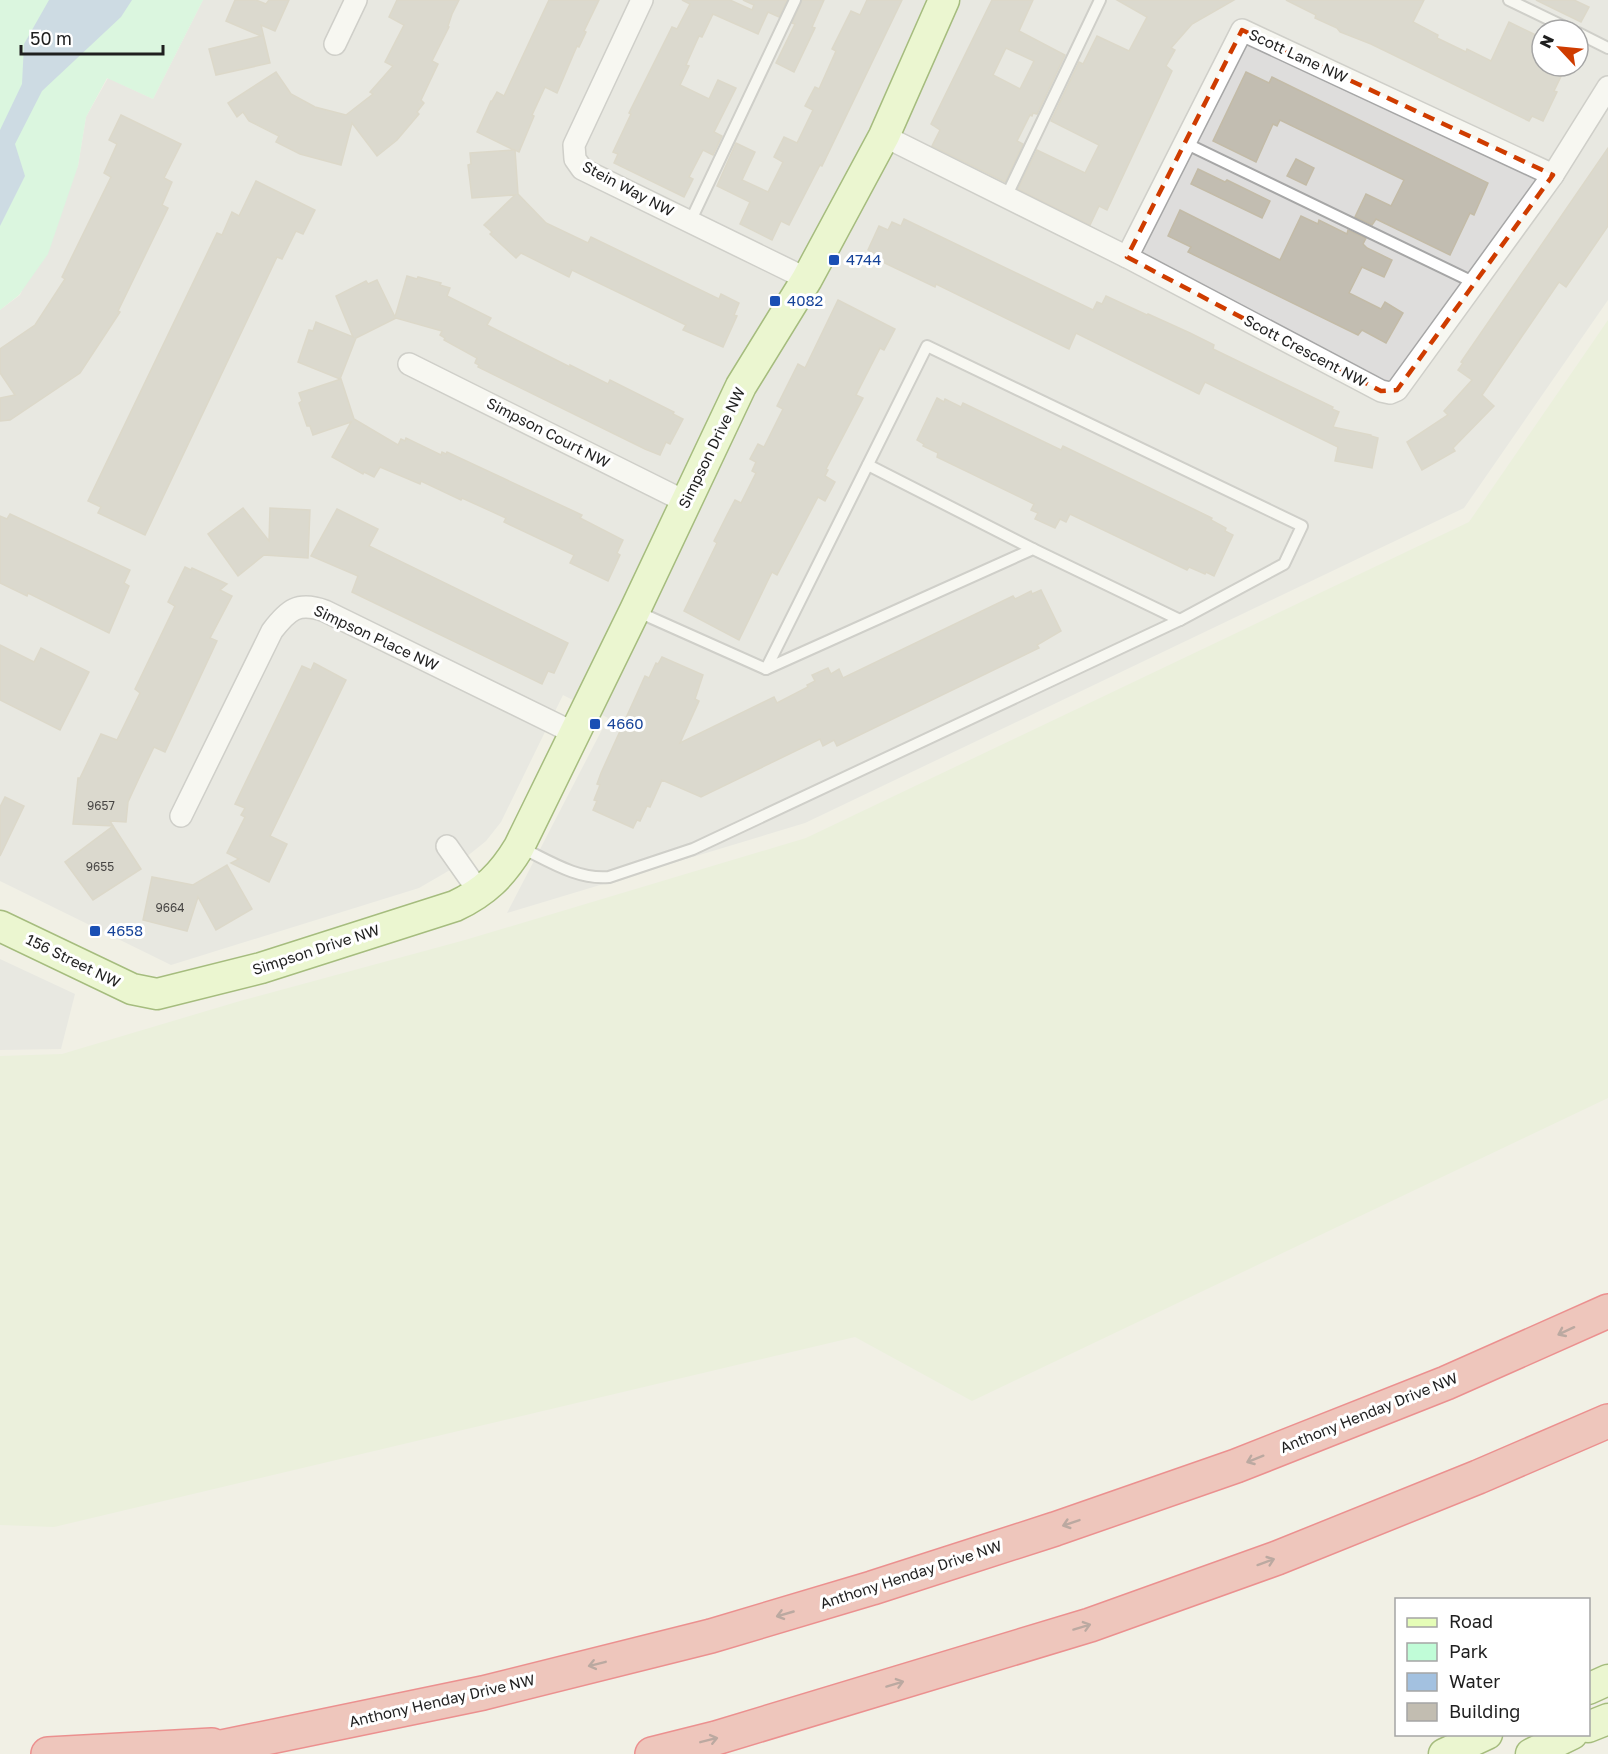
<svg xmlns="http://www.w3.org/2000/svg" width="1608" height="1754" viewBox="0 0 1608 1754" font-family="'Golos Text',sans-serif">
	<style>
		.residential { fill: #dedddc; fill-rule: evenodd }
		.farmland { fill: #e4f0d0 }
		.park { fill: #c0fcd7 }
		.water { fill: #a3c1e0 }
		.building { fill: #c2bdb1; stroke: #c3bba7; stroke-width: 1.5; fill-rule: evenodd }
		.lines { fill: none; stroke-linecap: round; stroke-linejoin: round }
		.lane-casing { stroke: #a6a6a6; stroke-width: 14 }
		.street-casing { stroke: #a6a6a6; stroke-width: 24 }
		.secondary-casing { stroke: #4b7d00; stroke-width: 33 }
		.highway-casing { stroke: #e51c27; stroke-width: 36 }
		.lane { stroke: #fff; stroke-width: 10 }
		.street { stroke: #fff; stroke-width: 21 }
		.secondary { stroke: #e5fdb7; stroke-width: 30 }
		.highway { stroke: #ec9389; stroke-width: 33 }
		.oneway { stroke: #7b534f }
		.marked { fill: none; stroke: #cf3c00; stroke-width: 4.5; stroke-dasharray: 12 8; stroke-linejoin: round }
		.transit-dot { fill: #1a4fb4; stroke: #fff; stroke-width: 2 }
		.labels { text-anchor: middle; stroke-width: 6; stroke-linejoin: round; paint-order: stroke }
		.number-label { font-size: 12px; fill: #484644 }
		.street-label { font-size: 15px; fill: #1f1f1f; stroke: #fff }
		.transit-label { font-size: 15px; fill: #164399; stroke: #fff; text-anchor: start }
	</style>
	<rect width="100%" height="100%" fill="#f1f0e5"/>
	<g class="residential">
		<path d="M203 0H1608V300L1464 508 805 823 507 913 608 718 563 695 501 822 486 841 450 870 419 888 171 965 0 881V310L20 295 78 166 86 117 108 78 153 99ZM1542 30H1578V66H1542Z"/>
		<polygon points="0,959 75,994 61,1049 0,1050"/>
	</g>
	<polygon class="farmland" points="1608,320 1608,1098 972,1401 855,1337 54,1527 0,1525 0,1056 62,1054 240,1001 465,940 806,838 1469,522"/>
	<polygon class="park" points="0,0 203,0 153,99 107,78 86,117 78,166 48,254 19,295 0,310"/>
	<polygon class="water" points="49,0 132,0 121,17 42,91 15,144 25,176 0,226 0,130 22,84 24,44"/>
	<g class="building">
		<polygon points="235,0 256,0 266,4 269,0 289,0 275,31 261,25 270,63 216,75 209,49 261,36 226,21"/>
		<polygon points="397,0 459,0 452,14 448,26 449,27 432,61 438,64 421,100 424,103 417,112 419,114 397,140 377,156 352,123 341,165 300,154 276,142 279,136 249,121 243,112 237,117 228,103 276,72 291,94 315,107 346,115 373,94 370,92 393,66 385,62 404,25 389,17"/>
		<polygon points="549,0 599,0 584,31 586,32 579,47 577,46 557,93 545,87 532,115 534,116 519,152 515,150 518,194 546,223 588,243 591,237 719,299 721,294 739,303 734,315 737,316 723,347 683,330 686,325 572,270 569,277 521,253 516,258 490,234 492,232 484,225 515,195 472,198 468,165 471,164 470,153 514,150 477,132 491,101 492,101 497,92 504,96"/>
		<polygon points="682,0 730,0 752,10 754,5 743,0 787,0 779,17 768,12 758,34 713,14 702,37 699,36 686,65 689,66 680,85 709,99 718,80 736,88 714,132 722,136 713,155 703,150 689,177 693,179 684,197 614,163 618,154 613,152 631,114 629,113 672,27 677,29 690,4"/>
		<polygon points="802,0 824,0 812,27 815,28 794,72 776,63 795,24 792,23"/>
		<polygon points="867,0 902,0 822,166 820,165 789,225 781,221 772,240 740,224 750,202 717,186 736,143 755,152 742,180 768,192 783,162 774,157 784,137 797,143 813,110 805,106 815,87 819,89 836,51 832,49 851,11 860,15"/>
		<path d="M992 0H1033L1019 31 1065 55 1037 114 1033 113 1032 116 1030 115 1017 141 1023 144 1005 182 932 146 940 130 931 124ZM1006 48 1034 61 1020 89 993 75Z"/>
		<polygon points="1117,0 1234,0 1192,24 1171,48 1175,50 1166,66 1172,71 1107,210 1099,206 1090,225 1018,189 1037,150 1085,173 1099,145 1051,121 1079,62 1083,64 1097,36 1129,51 1147,17"/>
		<polygon points="1286,0 1424,0 1413,22 1438,35 1437,38 1466,52 1467,49 1491,61 1509,22 1542,38 1542,66 1566,66 1554,91 1557,92 1543,121 1532,116 1529,121 1371,44 1340,32 1337,28 1315,18 1316,15"/>
		<polygon points="1536,0 1574,0 1589,7 1581,22"/>
		<polygon points="1246,72 1269,83 1272,77 1488,183 1474,215 1470,213 1450,255 1376,219 1372,225 1355,217 1366,194 1391,206 1404,180 1280,120 1277,126 1273,124 1256,162 1213,141"/>
		<polygon points="121,115 181,144 164,178 172,182 162,205 168,208 118,311 120,312 80,373 10,420 0,421 0,398 15,395 0,373 0,349 35,325 65,279 62,277 111,177 104,173 117,144 109,140"/>
		<polygon points="1608,148 1608,226 1566,287 1559,282 1482,395 1494,406 1453,448 1455,451 1422,470 1407,442 1448,415 1444,411 1472,380 1458,370 1463,363 1461,362"/>
		<polygon points="1296,159 1314,168 1306,185 1287,176"/>
		<polygon points="1198,169 1225,182 1227,180 1270,201 1262,218 1191,184"/>
		<polygon points="256,181 315,210 303,234 296,231 282,259 277,257 145,535 98,513 101,507 88,501 217,233 222,235 232,212 239,216"/>
		<polygon points="1180,210 1280,260 1301,216 1318,224 1319,220 1347,234 1348,230 1366,238 1363,244 1367,248 1392,260 1384,277 1362,267 1349,293 1381,309 1385,302 1403,313 1386,343 1362,330 1358,335 1188,252 1191,247 1168,236"/>
		<polygon points="904,219 1093,310 1097,302 1102,304 1106,296 1147,315 1148,314 1190,333 1214,345 1213,349 1333,407 1332,409 1339,412 1333,427 1371,435 1371,436 1378,438 1372,468 1335,461 1338,447 1205,382 1199,394 1076,333 1069,349 936,284 935,287 876,259 878,255 868,250 879,226 888,230 892,222 901,226"/>
		<polygon points="407,276 417,279 418,277 441,283 440,285 450,288 447,296 491,318 487,325 570,367 570,365 608,384 610,380 674,412 673,414 683,419 670,444 666,442 660,455 645,449 478,367 479,365 475,363 477,358 444,340 445,338 440,335 442,331 396,318 356,338 340,379 298,362 309,330 313,331 316,322 353,337 336,296 366,281 368,284 377,280 395,317"/>
		<polygon points="838,300 895,329 884,350 880,348 856,395 863,398 826,469 828,470 825,476 835,482 825,501 818,497 777,575 772,572 739,640 684,611 717,543 714,541 727,515 735,500 741,503 756,473 752,471 756,462 750,459 758,444 764,447 783,409 777,406 798,364 805,368"/>
		<polygon points="341,379 354,419 398,445 401,439 405,441 406,438 441,455 442,452 446,454 447,452 582,515 580,518 623,540 617,553 620,555 608,581 570,563 574,555 504,522 506,518 462,498 461,500 421,481 420,484 380,467 374,477 364,472 363,474 332,457 351,422 313,435 310,426 307,426 299,403 302,401 299,393"/>
		<polygon points="937,398 944,402 945,399 961,407 963,403 1061,450 1063,446 1212,518 1211,520 1226,528 1225,531 1233,535 1214,576 1206,572 1205,574 1189,567 1187,570 1070,514 1066,522 1060,519 1055,528 1035,519 1038,513 1031,510 1034,504 937,457 938,453 923,446 924,444 917,440"/>
		<polygon points="243,508 269,541 270,508 310,510 308,558 264,555 238,576 208,534"/>
		<polygon points="337,509 378,529 369,546 568,643 554,673 548,671 542,684 352,592 358,576 311,556"/>
		<polygon points="10,514 130,570 124,583 129,586 109,633 28,593 27,596 0,583 0,516 7,519"/>
		<polygon points="185,567 191,570 192,568 227,584 220,590 232,596 210,638 217,641 165,752 154,747 140,776 128,802 126,822 110,821 113,826 73,824 78,778 80,778 101,734 117,740 140,693 135,689 175,606 168,602"/>
		<polygon points="1041,590 1061,631 1037,645 1039,648 837,746 834,740 823,746 820,739 701,797 662,780 650,807 647,806 640,821 637,820 633,828 593,810 597,801 594,800 600,785 597,784 601,773 645,676 649,678 656,663 658,664 662,657 703,675 695,699 699,701 680,743 774,697 777,703 808,687 807,685 815,681 812,675 828,668 831,674 839,669 843,678 1013,596 1015,599 1031,591 1032,594"/>
		<polygon points="0,645 34,662 41,648 89,672 60,730 0,700"/>
		<polygon points="314,663 346,680 270,836 287,844 269,882 231,863 239,859 227,853 245,817 241,815 245,808 235,804 302,666 311,670"/>
		<polygon points="5,797 24,806 0,856 0,807"/>
		<polygon points="113,826 141,869 93,900 65,862"/>
		<polygon points="227,865 252,909 216,930 198,897 187,931 143,920 152,877 193,885"/>
	</g>
	<g class="lines">
		<defs>
			<g id="lane">
				<polyline points="1509,0 1571,30"/>
				<polyline points="1578,33 1608,48"/>
				<polyline points="1185,143 1475,283"/>
				<polyline points="1006,197 1100,0"/>
				<polyline points="690,222 795,0"/>
				<polyline points="868,465 1033,549"/>
				<polyline points="766,669 927,346 1302,526 1284,564 1180,620"/>
				<path d="M522 848C549 861 578 880 609 877L693 849 1180 620 1033 549 766 669 636 611"/>
			</g>
			<g id="street">
				<polyline points="642,0 574,145 575,159 582,169 807,279"/>
				<polyline points="335,44 356,0"/>
				<polyline points="884,136 1127,257 1381,391 1390,393 1397,390 1553,175 1608,87"/>
				<polyline points="1127,257 1242,30 1553,175"/>
				<polyline points="409,364 686,502"/>
				<path d="M181 816 272 631C288 610 298 601 325 611L574 733"/>
				<polyline points="447,846 480,893"/>
			</g>
			<g id="secondary">
				<path d="M0 926 132 989 157 994 261 968 455 906C485 892 502 875 519 847L635 610 741 386 807 279 884 136 944 0"/>
				<polyline points="1588,1689 1608,1680"/>
				<polyline points="1588,1727 1608,1719"/>
				<polyline points="1444,1754 1487,1734"/>
				<polyline points="1531,1754 1572,1734"/>
			</g>
			<g id="highway">
				<polyline points="48,1754 212,1745"/>
				<polyline points="188,1754 483,1693 711,1636 872,1588 1055,1529 1236,1466 1446,1383 1608,1311"/>
				<polyline points="652,1754 716,1738 1090,1625 1277,1558 1478,1477 1608,1421"/>
			</g>
		</defs>
		<use href="#lane" class="lane-casing"/>
		<use href="#street" class="street-casing"/>
		<use href="#secondary" class="secondary-casing"/>
		<use href="#highway" class="highway-casing"/>
		<use href="#lane" class="lane"/>
		<use href="#street" class="street"/>
		<use href="#secondary" class="secondary"/>
		<use href="#highway" class="highway"/>
	</g>
	<defs><path id="oneway-shaft" d="M-6 0H5M1.5-3L5.5 0L1.5 3" fill="none" stroke-width="1.6" stroke-linecap="round" stroke-linejoin="round" transform="scale(1.5)"/></defs>
	<g class="oneway">
		<use href="#oneway-shaft" transform="translate(1566 1331) rotate(155)"/>
		<use href="#oneway-shaft" transform="translate(1255 1459) rotate(158)"/>
		<use href="#oneway-shaft" transform="translate(1071 1523) rotate(161)"/>
		<use href="#oneway-shaft" transform="translate(1266 1562) rotate(-20)"/>
		<use href="#oneway-shaft" transform="translate(785 1614) rotate(164)"/>
		<use href="#oneway-shaft" transform="translate(1082 1627) rotate(-17)"/>
		<use href="#oneway-shaft" transform="translate(597 1664) rotate(166)"/>
		<use href="#oneway-shaft" transform="translate(895 1684) rotate(-17)"/>
		<use href="#oneway-shaft" transform="translate(709 1740) rotate(-14)"/>
	</g>
	<path d="M0 0H1608V1754H0ZM1242 30 1553 175 1397 390 1381 391 1127 257Z" fill="#f1f0e5" fill-opacity=".55" fill-rule="evenodd"/>
	<path class="marked" d="M1242 30 1553 175 1397 390 1381 391 1127 257Z"/>
	<g class="transit-dot">
		<rect x="828" y="254" width="12" height="12" rx="3"/>
		<rect x="769" y="295" width="12" height="12" rx="3"/>
		<rect x="589" y="718" width="12" height="12" rx="3"/>
		<rect x="89" y="925" width="12" height="12" rx="3"/>
	</g>
	<g class="labels">
		<g class="number-label">
			<text x="101" y="810">9657</text>
			<text x="100" y="871">9655</text>
			<text x="170" y="912">9664</text>
		</g>
		<g class="street-label">
			<text transform="translate(1298 56) rotate(25)" y="5">Scott Lane NW</text>
			<text transform="translate(628 189) rotate(28)" y="5">Stein Way NW</text>
			<text transform="translate(1305 351) rotate(28)" y="5">Scott Crescent NW</text>
			<text transform="translate(548 433) rotate(27)" y="5">Simpson Court NW</text>
			<text transform="translate(712 448) rotate(-64)" y="5">Simpson Drive NW</text>
			<text transform="translate(376 638) rotate(25)" y="5">Simpson Place NW</text>
			<text transform="translate(316 950) rotate(-18)" y="5">Simpson Drive NW</text>
			<text transform="translate(73 961) rotate(26)" y="5">156 Street NW</text>
			<text transform="translate(1369 1413) rotate(-22)" y="5">Anthony Henday Drive NW</text>
			<text transform="translate(911 1575) rotate(-18)" y="5">Anthony Henday Drive NW</text>
			<text transform="translate(442 1701) rotate(-13)" y="5">Anthony Henday Drive NW</text>
		</g>
		<g class="transit-label">
			<text x="846" y="265">4744</text>
			<text x="787" y="306">4082</text>
			<text x="607" y="729">4660</text>
			<text x="107" y="936">4658</text>
		</g>
	</g>
	<rect x="1395" y="1598" width="195" height="138" fill="#ffffff" stroke="#a5a5a5" stroke-width="1.5"/>
	<rect x="1407" y="1618" width="30" height="9" fill="#e5fdb7" stroke="#a5a5a5" stroke-width="1.5"/>
	<text x="1449" y="1628" font-size="18" fill="#1f1f1f">Road</text>
	<rect x="1407" y="1643" width="30" height="18" fill="#c0fcd7" stroke="#a5a5a5" stroke-width="1.5"/>
	<text x="1449" y="1658" font-size="18" fill="#1f1f1f">Park</text>
	<rect x="1407" y="1673" width="30" height="18" fill="#a3c1e0" stroke="#a5a5a5" stroke-width="1.5"/>
	<text x="1449" y="1688" font-size="18" fill="#1f1f1f">Water</text>
	<rect x="1407" y="1703" width="30" height="18" fill="#c2bdb1" stroke="#a5a5a5" stroke-width="1.5"/>
	<text x="1449" y="1718" font-size="18" fill="#1f1f1f">Building</text>
	<g transform="translate(1560 48) rotate(296)"><circle r="28" fill="#ffffff" stroke="#a5a5a5" stroke-width="1.5"/>
	<path d="M0-4.5L10 22L0 15L-10 22Z" fill="#cf3c00"/>
	<text y="-9" font-size="16" font-weight="bold" text-anchor="middle" fill="#1f1f1f">N</text>
	</g>
	<path d="M21 45v9h142v-9" fill="none" stroke="#1f1f1f" stroke-width="3"/>
	<text x="30" y="45" font-size="18" fill="#1f1f1f" stroke="#ffffff" stroke-width="4.5" paint-order="stroke">50 m</text>
</svg>
